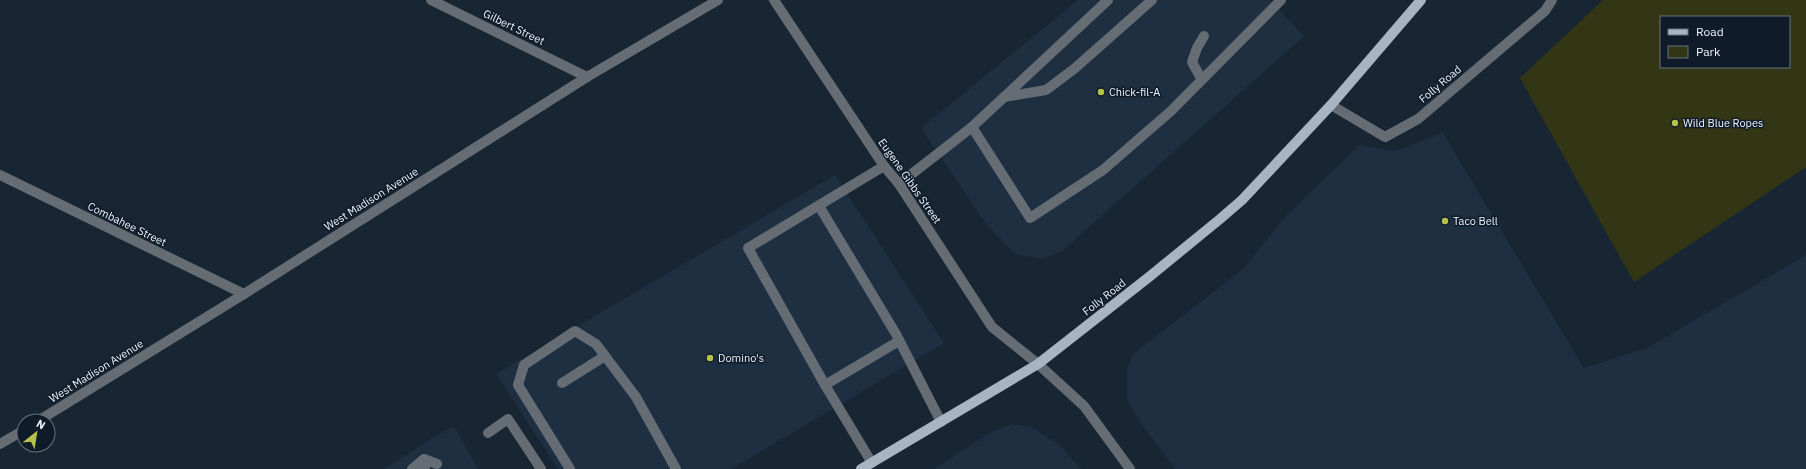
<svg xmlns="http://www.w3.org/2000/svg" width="1806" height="469" viewBox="0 0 1806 469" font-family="'IBM Plex Sans',sans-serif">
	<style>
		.built { fill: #1d2f41 }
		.green { fill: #333615; fill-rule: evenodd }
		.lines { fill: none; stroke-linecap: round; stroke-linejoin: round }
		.lane { stroke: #656c73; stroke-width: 10 }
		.street { stroke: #656c73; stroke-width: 10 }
		.primary { stroke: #a7b5c3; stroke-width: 10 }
		.poi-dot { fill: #b6c148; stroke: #0f1b28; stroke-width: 1.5 }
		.labels { text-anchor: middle; stroke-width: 3; stroke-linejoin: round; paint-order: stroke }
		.street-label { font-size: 11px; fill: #edf5fe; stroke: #0f1b28 }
		.poi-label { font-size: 11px; fill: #edf5fe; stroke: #0f1b28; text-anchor: start }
	</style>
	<rect width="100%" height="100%" fill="#182532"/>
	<g class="built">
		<polygon points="1078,0 1270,0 1304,36 1062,251 1043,259 1015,254 986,224 921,128"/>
		<polygon points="1443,133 1584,368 1647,348 1806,255 1806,469 1175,469 1140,422 1127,400 1127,370 1133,354 1243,269 1284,218 1359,145 1395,151"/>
		<polygon points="835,175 944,343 731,469 558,469 496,374"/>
		<polygon points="1011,424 1032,427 1061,446 1081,469 934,469 990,433"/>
		<polygon points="454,426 478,469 384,469 429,440"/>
	</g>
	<path class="green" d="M1603 0H1806V167L1634 282 1520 78ZM1661 17H1789V67H1661Z"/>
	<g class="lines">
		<g class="lane">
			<polyline points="1202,80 1192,62 1197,48 1204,36"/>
			<polyline points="1004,97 1046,90 1074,69 1152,0"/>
			<polyline points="972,127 1030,218 1103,170 1171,111 1281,0"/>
			<polyline points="899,184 972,127 1108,0"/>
			<polyline points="819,206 896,334 941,422"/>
			<polyline points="562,383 605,356"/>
			<polyline points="825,385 899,341"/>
			<polyline points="488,433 508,419 541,469"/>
			<polyline points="424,459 437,464"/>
			<polyline points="872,463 825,385 748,248 884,166"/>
			<polyline points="412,469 424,459 425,469"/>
			<polyline points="570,469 518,385 524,365 575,331 596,344 636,397 676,469"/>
		</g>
		<g class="street">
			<polyline points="431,0 587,77"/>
			<polyline points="774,0 884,166 899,184 992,327 1038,364 1084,406 1130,469"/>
			<polyline points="1331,105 1385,137 1418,119 1545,11 1552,0"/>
			<polyline points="0,175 244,294"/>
			<polyline points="38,421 244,294 587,77 718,0"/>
			<polyline points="0,444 24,430"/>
		</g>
		<polyline class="primary" points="861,469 1038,364 1149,277 1220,219 1242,200 1331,105 1421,0"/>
	</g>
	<g class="poi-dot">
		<circle cx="1101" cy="92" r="4"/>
		<circle cx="1675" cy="123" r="4"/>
		<circle cx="1445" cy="221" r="4"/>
		<circle cx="710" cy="358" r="4"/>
	</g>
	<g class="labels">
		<g class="street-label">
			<text transform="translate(514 27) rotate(26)" y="4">Gilbert Street</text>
			<text transform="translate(1440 84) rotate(-40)" y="4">Folly Road</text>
			<text transform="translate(910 181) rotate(55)" y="4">Eugene Gibbs Street</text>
			<text transform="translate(371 199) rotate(-32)" y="4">West Madison Avenue</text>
			<text transform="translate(127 224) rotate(26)" y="4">Combahee Street</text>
			<text transform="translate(1104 297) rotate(-38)" y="4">Folly Road</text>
			<text transform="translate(96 371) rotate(-32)" y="4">West Madison Avenue</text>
		</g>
		<g class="poi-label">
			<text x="1109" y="96">Chick-fil-A</text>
			<text x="1683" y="127">Wild Blue Ropes</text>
			<text x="1453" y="225">Taco Bell</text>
			<text x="718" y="362">Domino's</text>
		</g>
	</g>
	<rect x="1660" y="16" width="130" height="52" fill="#0f1b28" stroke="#68727e"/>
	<rect x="1668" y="29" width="20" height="6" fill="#a7b5c3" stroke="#68727e"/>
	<text x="1696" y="36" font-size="12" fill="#edf5fe">Road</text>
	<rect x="1668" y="46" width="20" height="12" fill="#333615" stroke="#68727e"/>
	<text x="1696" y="56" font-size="12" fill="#edf5fe">Park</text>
	<g transform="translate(36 433) rotate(30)"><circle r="19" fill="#0f1b28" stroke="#68727e"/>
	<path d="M0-3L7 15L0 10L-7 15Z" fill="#b6c148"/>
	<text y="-6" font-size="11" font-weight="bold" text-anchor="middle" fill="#edf5fe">N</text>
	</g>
</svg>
